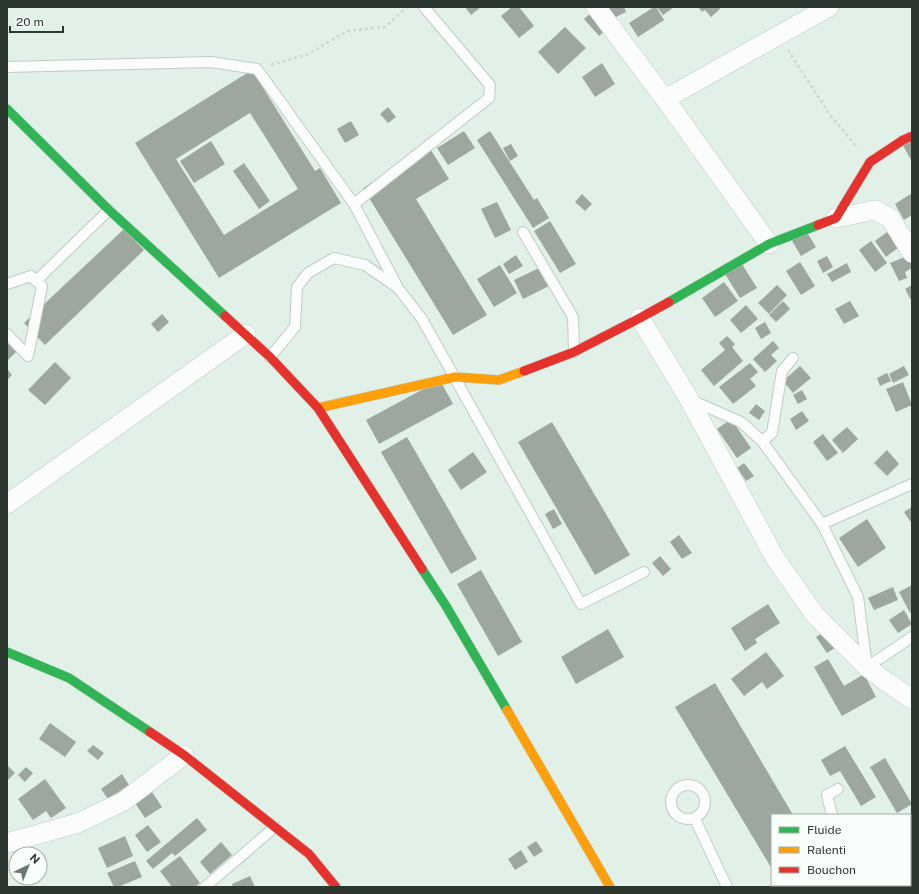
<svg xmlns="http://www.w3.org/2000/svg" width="919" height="894" viewBox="0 0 919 894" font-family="'Public Sans',sans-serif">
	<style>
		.building { fill: #9da79e; fill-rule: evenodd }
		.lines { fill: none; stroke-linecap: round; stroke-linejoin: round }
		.lane-casing { stroke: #bfccc4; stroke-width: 12 }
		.street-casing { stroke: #bfccc4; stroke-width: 20 }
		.fast-casing { stroke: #bfccc4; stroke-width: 10 }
		.slow-casing { stroke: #bfccc4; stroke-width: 10 }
		.jam-casing { stroke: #bfccc4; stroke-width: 10 }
		.path { stroke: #d2d6d3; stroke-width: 2.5; stroke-dasharray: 3 3; stroke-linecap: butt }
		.lane { stroke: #fafdfb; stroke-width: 10 }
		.street { stroke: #fafdfb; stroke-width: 19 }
		.fast { stroke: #30b455; stroke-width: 9 }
		.slow { stroke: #ff9f0a; stroke-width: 9 }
		.jam { stroke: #e5322d; stroke-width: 9 }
	</style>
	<rect width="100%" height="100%" fill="#e1f1e7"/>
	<g class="building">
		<polygon points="465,7 481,7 471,15"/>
		<polygon points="512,7 519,7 534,26 519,38 501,16"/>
		<polygon points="601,7 624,7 626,12 608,21"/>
		<polygon points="654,7 656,7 664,20 638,37 629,23"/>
		<polygon points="657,7 674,7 663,15"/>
		<polygon points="698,7 719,7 720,9 711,17 705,10 702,12"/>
		<polygon points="594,11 608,28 599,36 584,19"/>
		<polygon points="565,27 586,48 558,74 538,52"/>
		<polygon points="602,63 615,84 595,97 582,77"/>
		<path d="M252 70 315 171 320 168 341 203 219 278 135 143ZM250 113 298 189 224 235 176 159Z"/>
		<polygon points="388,107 396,117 388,123 380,114"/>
		<polygon points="351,121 359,135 345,143 337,129"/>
		<polygon points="464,131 475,148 448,165 437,148"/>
		<polygon points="490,131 534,200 537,198 549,218 533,228 477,140"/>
		<polygon points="912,140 912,162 903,145"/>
		<polygon points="211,141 225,164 194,183 180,161"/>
		<polygon points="511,144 518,156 510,161 503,148"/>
		<polygon points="429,147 449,179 416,199 487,315 453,335 363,188"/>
		<polygon points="244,163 270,201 259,209 233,171"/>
		<polygon points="912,193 912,215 904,220 895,204"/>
		<polygon points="582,194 592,204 585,211 575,202"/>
		<polygon points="497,202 511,230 495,238 481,209"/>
		<polygon points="550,221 576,264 560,273 534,231"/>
		<polygon points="803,226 816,247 801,256 788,234"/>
		<polygon points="124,229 144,250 45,345 24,323"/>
		<polygon points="887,232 899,247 886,257 875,241"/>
		<polygon points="871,241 887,263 875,272 859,250"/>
		<polygon points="912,254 912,268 905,272 907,278 899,281 890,263"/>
		<polygon points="516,255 523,266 509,274 503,264"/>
		<polygon points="827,256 833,267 823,273 817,261"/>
		<polygon points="800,262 815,286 801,295 786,271"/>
		<polygon points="847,263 851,272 832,282 827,274"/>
		<polygon points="742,264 757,288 740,298 725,274"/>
		<polygon points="500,265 517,293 494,307 477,279"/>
		<polygon points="541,267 551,285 523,299 514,280"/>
		<polygon points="724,282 738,301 715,317 702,298"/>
		<polygon points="777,285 787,295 769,314 758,303"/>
		<polygon points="912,285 912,302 905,289"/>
		<polygon points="783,301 790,309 776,322 769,315"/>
		<polygon points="850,301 859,316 844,324 835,309"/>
		<polygon points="746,305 758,319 741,333 730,320"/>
		<polygon points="162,314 169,322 158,332 151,324"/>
		<polygon points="765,322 771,333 761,339 755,328"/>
		<polygon points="727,336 735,344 732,347 743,361 714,386 701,370 725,350 719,343"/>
		<polygon points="7,341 17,351 7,361"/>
		<polygon points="773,341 779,348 771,355 777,361 765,372 753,359"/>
		<polygon points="55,362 71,378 45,405 28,390"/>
		<polygon points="750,363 758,372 750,379 756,386 733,404 719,387"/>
		<polygon points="800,366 811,378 793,393 783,381"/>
		<polygon points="904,366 909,375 893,383 889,374"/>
		<polygon points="7,369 12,375 7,380"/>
		<polygon points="887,373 891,381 880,386 877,378"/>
		<polygon points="440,380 453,404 379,444 366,420"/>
		<polygon points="903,382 912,405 896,412 886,389"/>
		<polygon points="802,390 807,399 798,404 793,395"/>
		<polygon points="756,404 765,411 759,420 749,413"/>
		<polygon points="802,411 809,421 796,430 790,419"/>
		<polygon points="731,419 751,448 737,458 717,429"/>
		<polygon points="552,422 630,555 595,575 518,442"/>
		<polygon points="847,427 858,439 843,453 832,440"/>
		<polygon points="823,434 838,453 827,461 813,442"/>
		<polygon points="407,437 477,559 451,574 381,452"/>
		<polygon points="887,450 899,464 887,476 874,463"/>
		<polygon points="473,452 487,472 461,490 448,470"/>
		<polygon points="744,463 754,476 746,481 737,468"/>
		<polygon points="912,507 912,524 904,512"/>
		<polygon points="554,509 562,524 553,529 545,514"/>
		<polygon points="867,519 886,548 858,567 839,538"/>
		<polygon points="679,535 692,553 682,559 670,542"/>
		<polygon points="660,556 671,569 663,576 652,563"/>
		<polygon points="481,570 522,642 498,656 457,584"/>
		<polygon points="912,585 912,612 910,613 899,592"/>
		<polygon points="893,587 898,600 874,610 868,598"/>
		<polygon points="768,604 780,623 755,639 757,643 745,651 731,628"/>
		<polygon points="904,610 912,624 898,633 889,620"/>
		<polygon points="608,629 624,657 576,684 561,657"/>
		<polygon points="827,630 838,646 827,653 816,637"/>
		<polygon points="766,652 784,676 767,689 762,682 744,696 731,679"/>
		<polygon points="828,659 844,686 864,674 876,697 842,716 814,667"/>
		<polygon points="715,683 793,815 772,815 772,869 675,707"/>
		<polygon points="50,723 76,742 65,757 39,739"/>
		<polygon points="93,745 104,753 98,760 87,751"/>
		<polygon points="845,746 876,797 861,806 840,771 830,776 821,760"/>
		<polygon points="885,758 912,804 897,813 870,767"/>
		<polygon points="7,765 15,773 7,781"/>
		<polygon points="26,767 33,773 25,782 18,775"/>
		<polygon points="122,774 129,785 108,799 101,789"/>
		<polygon points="45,779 66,808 51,818 46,811 33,820 18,799"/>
		<polygon points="152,792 162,807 145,818 135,803"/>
		<polygon points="912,817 912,842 910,838 910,818"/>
		<polygon points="197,818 207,830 175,856 172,853 153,869 146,861"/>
		<polygon points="148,825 161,842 147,852 135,835"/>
		<polygon points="125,836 133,856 107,868 98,848"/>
		<polygon points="536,841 543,851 534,857 527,847"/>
		<polygon points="221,842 232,855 210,874 200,862"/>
		<polygon points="521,850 528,862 515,870 508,859"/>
		<polygon points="180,856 200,883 195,887 172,887 160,871"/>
		<polygon points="135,861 142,877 118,887 114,887 107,873"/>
		<polygon points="250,876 255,887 233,887 232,884"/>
		<polygon points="782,885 835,885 836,887 783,887"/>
	</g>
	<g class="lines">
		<defs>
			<g id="lane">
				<polyline points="7,67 211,62 257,69 354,204 397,286"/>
				<polyline points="354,204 489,98 490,85 424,7"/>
				<polyline points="523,232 573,317 574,352"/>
				<polyline points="36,281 109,210"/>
				<polyline points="7,284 31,276 42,286 28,356 7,334"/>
				<polyline points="270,357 295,327 297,287 308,273 334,258 365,265 398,288 422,319 581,604 644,572"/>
				<polyline points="691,400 741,422 762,441 822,524 858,597 867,667 912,637"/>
				<polyline points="762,441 772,433 782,371 793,358"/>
				<polyline points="822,524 912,484"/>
				<circle cx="688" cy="802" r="17"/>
				<polyline points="832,815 827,795 838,789"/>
				<polyline points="695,819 727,887"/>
				<polyline points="846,885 847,887"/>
				<polyline points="205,887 275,827"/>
			</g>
			<g id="street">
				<polyline points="596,7 665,99 769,244"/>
				<polyline points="665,99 829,7"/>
				<polyline points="836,218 875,210 890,218 912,253"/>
				<polyline points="640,318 689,399 775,558 815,615 867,667 885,681 912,699"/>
				<polyline points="7,504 246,334"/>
				<polyline points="7,843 78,823 124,801 184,755"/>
			</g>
			<g id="fast">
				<polyline points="7,109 109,210 225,316"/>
				<polyline points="669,302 769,244 818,225"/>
				<polyline points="422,569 446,606 507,710"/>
				<polyline points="7,652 69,678 150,732"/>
			</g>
			<g id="slow">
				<polyline points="318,408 455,377 499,380 524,371"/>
				<polyline points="507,710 610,887"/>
			</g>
			<g id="jam">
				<polyline points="818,225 836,218 870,162 903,140 912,136"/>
				<polyline points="225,316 270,357 318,408 422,569"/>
				<polyline points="524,371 574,352 640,318 669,302"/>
				<polyline points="150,732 184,755 309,854 336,887"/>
			</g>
		</defs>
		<use href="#lane" class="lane-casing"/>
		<use href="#street" class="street-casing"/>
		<use href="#fast" class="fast-casing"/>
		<use href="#slow" class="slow-casing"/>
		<use href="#jam" class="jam-casing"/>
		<g class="path">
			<polyline points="788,50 830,115 858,148"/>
			<polyline points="271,65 308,54 347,31 385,27 407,7"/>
		</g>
		<use href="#lane" class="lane"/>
		<use href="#street" class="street"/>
		<use href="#fast" class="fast"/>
		<use href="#slow" class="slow"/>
		<use href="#jam" class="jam"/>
	</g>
	<rect width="919" height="894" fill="none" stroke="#2c3730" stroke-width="16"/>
	<rect x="771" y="814" width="140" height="72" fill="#f8fefa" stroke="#a6aea9"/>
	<rect x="779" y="827" width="20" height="6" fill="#30b455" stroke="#a6aea9"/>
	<text x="807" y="834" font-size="12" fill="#2c3730">Fluide</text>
	<rect x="779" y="847" width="20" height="6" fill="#ff9f0a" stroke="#a6aea9"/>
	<text x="807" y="854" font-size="12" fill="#2c3730">Ralenti</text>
	<rect x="779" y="867" width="20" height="6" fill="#e5322d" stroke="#a6aea9"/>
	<text x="807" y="874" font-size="12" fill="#2c3730">Bouchon</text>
	<g transform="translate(28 866) rotate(43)"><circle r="19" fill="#f8fefa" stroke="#a6aea9"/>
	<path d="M0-3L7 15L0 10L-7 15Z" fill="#6b7870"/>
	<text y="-6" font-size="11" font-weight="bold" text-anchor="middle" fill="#2c3730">N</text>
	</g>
	<path d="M10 26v6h53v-6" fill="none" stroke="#2c3730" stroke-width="2"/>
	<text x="16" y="26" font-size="12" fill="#2c3730" stroke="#f8fefa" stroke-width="3" paint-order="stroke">20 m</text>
</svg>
